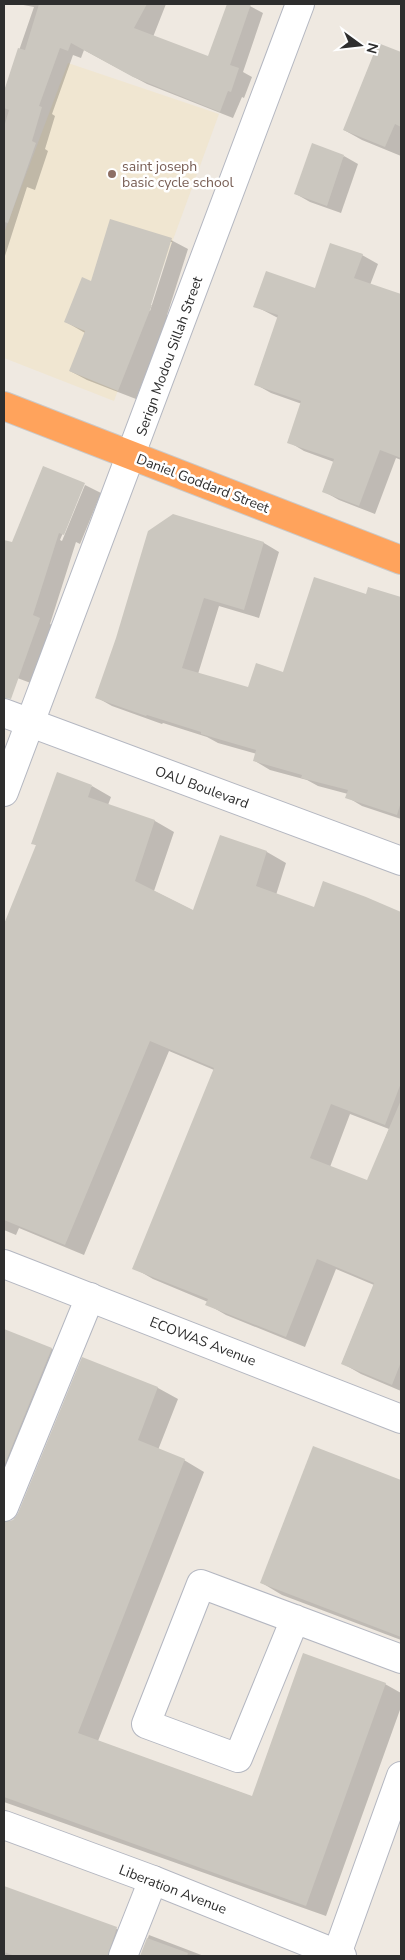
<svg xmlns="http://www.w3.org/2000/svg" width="405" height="1960" viewBox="0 0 405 1960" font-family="'Nunito Sans',sans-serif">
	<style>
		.education { fill: #f0e6d1 }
		.shadow { fill: #0003; fill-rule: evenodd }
		.building { fill: #cbc7bf }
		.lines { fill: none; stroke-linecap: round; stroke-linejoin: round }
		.minor-casing { stroke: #b4b7c1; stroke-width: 30 }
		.highway-casing { stroke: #c9c9c9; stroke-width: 30 }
		.minor { stroke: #fff; stroke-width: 28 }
		.highway { stroke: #ffa35c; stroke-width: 28 }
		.education-dot { fill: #8d6e63; stroke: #fff; stroke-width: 2 }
		.labels { text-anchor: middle; stroke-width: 5; stroke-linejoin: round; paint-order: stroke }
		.education-label { font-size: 14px; fill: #785e54; stroke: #fff; text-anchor: start }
		.street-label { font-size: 14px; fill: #2e2e2e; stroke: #fff }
	</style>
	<rect width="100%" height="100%" fill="#efe9e1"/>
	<polygon class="education" points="68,63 219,114 114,401 4,358 4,233"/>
	<g class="shadow">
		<polygon points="18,4 166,4 153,37 209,58 228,4 246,4 263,13 243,72 252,77 244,98 242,97 233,118 147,84 84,50 81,58 73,55 52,114 55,116 45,149 48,151 35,190 27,187 4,259 4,94 34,7"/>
		<polygon points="379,45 401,54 401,156 362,140 344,130"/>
		<polygon points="344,156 358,164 341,213 310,202 296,194"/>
		<path d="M171 240 188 249 167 315 168 316 136 399 87 380 70 371 85 333 66 322ZM169 242H172L150 311 148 310Z"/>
		<polygon points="362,255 378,264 370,285 401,296 401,460 396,458 375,514 339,500 323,491 334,462 304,451 289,442 302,404 271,393 255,384 278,318 255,306 316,290"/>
		<polygon points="83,484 60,540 62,541 85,485 101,493 80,544 76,542 50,624 56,628 36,685 4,673 4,541 13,544"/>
		<polygon points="173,515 264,543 279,552 259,618 219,606 198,674 249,689 284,674 367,595 395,596 401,600 401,819 362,806 347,797 348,794 318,786 307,780 270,770 255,761 257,754 218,743 207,737 163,723 162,724 112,706 96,697"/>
		<path d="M92 786 111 797 108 805 155 821 174 832 154 891 194 911 221 836 267 852 286 863 276 895 314 909 365 898 401 913V1391L361 1374 342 1363 374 1285 336 1269 305 1347 226 1315 207 1304 208 1302 153 1279 134 1268 214 1070 169 1051 84 1255 19 1228 16 1235 4 1230V926L37 846 33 843ZM350 1114 389 1129 368 1182 330 1167Z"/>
		<polygon points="4,1330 52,1349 71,1361 9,1513 9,1523 14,1521 20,1514 83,1359 158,1388 178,1399 158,1450 184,1460 204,1472 98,1741 253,1797 385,1684 401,1693 401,1707 326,1916 4,1802"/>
		<polygon points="313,1448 401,1481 401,1640 282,1595 262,1583"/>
		<polygon points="4,1887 117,1929 137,1940 131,1956 4,1955"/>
		<polygon points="149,1935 204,1956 141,1956"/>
	</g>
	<g class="building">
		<polygon points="39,4 147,4 134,28 208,56 227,4 251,4 230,65 239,68 231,92 228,91 220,112 133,77 71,43 68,51 60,48 39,106 42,107 32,141 36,143 8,223 4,222 4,127 9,110 4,108 4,91 18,48 25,50"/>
		<polygon points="378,43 401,52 401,127 395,124 385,147 343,130"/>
		<polygon points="312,143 344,155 327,206 294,194"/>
		<polygon points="110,219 172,238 151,305 152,305 118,391 69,371 85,331 64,322 82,277 91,281"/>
		<polygon points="330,243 363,254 354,278 401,294 401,458 380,450 359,506 322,492 334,459 287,443 301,401 254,385 278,315 253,307 266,271 315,288"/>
		<polygon points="43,466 85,483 64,535 59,533 33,615 40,618 11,699 4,698 4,540 12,542"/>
		<polygon points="173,514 264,542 244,610 204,598 182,668 248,687 256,663 283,672 314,577 366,594 368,587 401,597 401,802 397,815 345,798 348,790 301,778 302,775 253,761 256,750 201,734 201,732 147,715 146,716 95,698 116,638 148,531"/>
		<polygon points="57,772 92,785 88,797 155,820 135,881 193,910 220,835 267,851 256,886 314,907 323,881 366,897 401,912 401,1083 385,1125 331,1104 310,1158 367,1180 401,1100 401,1362 392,1385 341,1364 374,1283 317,1259 286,1337 205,1305 208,1299 132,1269 214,1068 150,1041 65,1245 4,1220 4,924 36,845 31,844"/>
		<polygon points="4,1329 52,1348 4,1466"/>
		<polygon points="82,1357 158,1387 138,1440 185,1459 78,1733 252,1796 303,1653 386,1683 306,1906 4,1797 4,1522 13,1520 18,1513"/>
		<polygon points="313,1446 401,1480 401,1637 260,1583"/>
		<polygon points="4,1886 117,1927 108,1956 15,1956 4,1952"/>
		<polygon points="147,1938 188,1953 187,1956 140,1956"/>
	</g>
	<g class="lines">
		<defs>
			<g id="minor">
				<polyline points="4,713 401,861"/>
				<polyline points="4,792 300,4"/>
				<polyline points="4,1264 401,1419"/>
				<polyline points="4,1507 90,1297"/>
				<polyline points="295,1619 238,1758 146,1724 201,1584 401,1659"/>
				<polyline points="4,1825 153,1880 342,1956"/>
				<polyline points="337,1954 401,1776"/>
				<polyline points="123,1956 153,1880"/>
			</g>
			<polyline id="highway" points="4,406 401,560"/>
		</defs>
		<use href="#minor" class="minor-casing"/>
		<use href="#highway" class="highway-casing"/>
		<use href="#minor" class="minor"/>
		<use href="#highway" class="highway"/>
	</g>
	<circle class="education-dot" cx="112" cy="174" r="5"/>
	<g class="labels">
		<g class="education-label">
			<text x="122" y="171">saint joseph<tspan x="122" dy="16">basic cycle school</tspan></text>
		</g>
		<g class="street-label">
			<text transform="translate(169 356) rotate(-70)" y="5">Serign Modou Sillah Street</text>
			<text transform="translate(203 483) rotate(21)" y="5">Daniel Goddard Street</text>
			<text transform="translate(202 787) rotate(20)" y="5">OAU Boulevard</text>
			<text transform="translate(203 1341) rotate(21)" y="5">ECOWAS Avenue</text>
			<text transform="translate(173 1889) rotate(21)" y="5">Liberation Avenue</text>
		</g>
	</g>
	<rect width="405" height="1960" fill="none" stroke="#2e2e2e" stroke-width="10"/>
	<g transform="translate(360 45) rotate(105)" stroke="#ffffff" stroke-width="4" paint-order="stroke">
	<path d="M0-4L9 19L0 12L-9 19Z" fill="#2e2e2e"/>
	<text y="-8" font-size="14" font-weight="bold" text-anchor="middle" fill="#2e2e2e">N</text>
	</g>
</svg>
